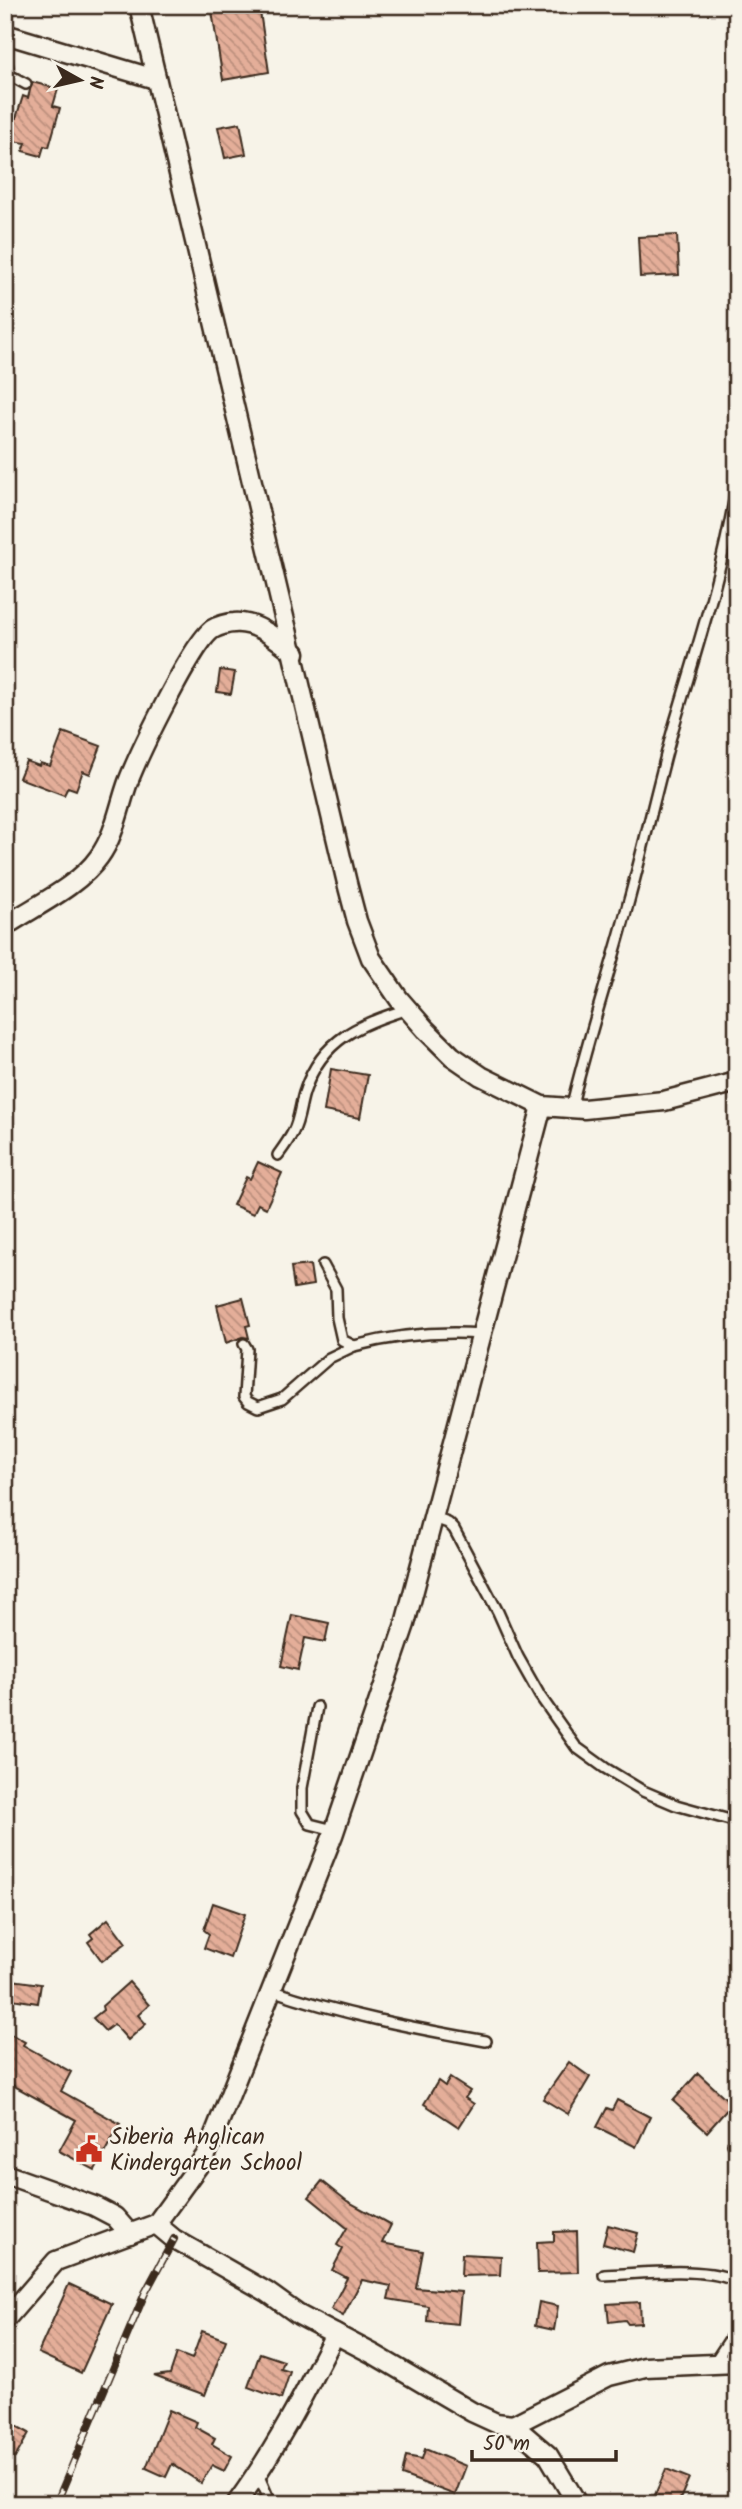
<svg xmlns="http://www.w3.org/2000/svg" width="742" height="2509" viewBox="0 0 742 2509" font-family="Kalam,sans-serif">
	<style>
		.building { fill: url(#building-back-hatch); stroke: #3b2a1e; stroke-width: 2 }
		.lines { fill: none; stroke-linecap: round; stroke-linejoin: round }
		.service-casing { stroke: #3b2a1e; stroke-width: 14 }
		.minor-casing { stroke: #3b2a1e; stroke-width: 23 }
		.service { stroke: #f7f3e8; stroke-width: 9 }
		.minor { stroke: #f7f3e8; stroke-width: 18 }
		.rail-casing { stroke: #3b2a1e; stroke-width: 8 }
		.rail { stroke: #f7f3e8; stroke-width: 5; stroke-dasharray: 16; stroke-linecap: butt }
		.labels { text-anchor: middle; stroke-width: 5; stroke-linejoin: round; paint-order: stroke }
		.poi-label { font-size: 23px; fill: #3b2a1e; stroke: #f7f3e8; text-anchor: start }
	</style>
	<defs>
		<pattern id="building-back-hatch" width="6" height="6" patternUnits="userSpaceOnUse" patternTransform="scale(1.75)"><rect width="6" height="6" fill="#e4ae99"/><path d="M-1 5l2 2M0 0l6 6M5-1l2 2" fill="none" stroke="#ba8e7c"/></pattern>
	</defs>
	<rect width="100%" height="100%" fill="#f7f3e8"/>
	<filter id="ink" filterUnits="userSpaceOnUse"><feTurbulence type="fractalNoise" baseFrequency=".0143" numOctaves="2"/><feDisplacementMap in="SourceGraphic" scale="14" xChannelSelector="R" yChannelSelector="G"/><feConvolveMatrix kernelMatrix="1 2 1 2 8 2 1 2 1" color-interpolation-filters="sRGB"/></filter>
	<g filter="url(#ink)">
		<g class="building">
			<polygon points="211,5 259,5 269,72 223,80"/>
			<polygon points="32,82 58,89 53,106 60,108 49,147 44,146 41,156 23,151 26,143 5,140 5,116 16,118 23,96 28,98"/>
			<polygon points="240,123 246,154 225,158 218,127"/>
			<polygon points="677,235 679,275 640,277 638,237"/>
			<polygon points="220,670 235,672 231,694 217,692"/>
			<polygon points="63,732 101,746 90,774 83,771 76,790 68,787 64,795 19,778 26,761 39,766 40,763 50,766"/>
			<polygon points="331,1069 368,1075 360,1118 324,1111"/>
			<polygon points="258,1162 282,1173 266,1208 258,1204 253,1214 233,1205 246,1177 250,1179"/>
			<polygon points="310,1265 313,1285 294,1288 291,1267"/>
			<polygon points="243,1298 250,1325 246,1326 249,1338 243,1337 226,1343 217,1305"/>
			<polygon points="292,1615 329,1623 325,1642 305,1638 298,1670 281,1666"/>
			<polygon points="213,1903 245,1914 230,1958 204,1948 209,1934 204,1930"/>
			<polygon points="108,1919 126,1943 102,1961 88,1942 93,1938 90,1934"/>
			<polygon points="5,1979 41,1984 38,2003 5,1998"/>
			<polygon points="129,1982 149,2005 138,2015 146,2024 128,2040 114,2024 105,2031 93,2018 103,2010 102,2006"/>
			<polygon points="5,2031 25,2042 23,2045 71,2072 61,2091 120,2124 95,2170 59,2151 76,2120 5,2081"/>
			<polygon points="569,2062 590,2077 568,2114 543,2099"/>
			<polygon points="698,2073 732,2104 707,2132 673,2101"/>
			<polygon points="450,2078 470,2091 465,2098 474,2104 459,2127 424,2104 438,2081 445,2086"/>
			<polygon points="617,2100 650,2117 636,2147 597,2127 607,2108 612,2110"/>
			<polygon points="322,2181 347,2201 391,2225 382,2243 423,2251 416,2288 461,2292 458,2324 427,2321 428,2306 388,2299 391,2286 362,2280 343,2316 331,2309 347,2278 332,2270 343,2249 337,2245 347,2228 309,2197"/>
			<polygon points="608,2225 638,2233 633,2252 603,2244"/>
			<polygon points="577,2231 578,2272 538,2273 537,2242 554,2241 554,2232"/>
			<polygon points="462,2254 501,2256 500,2275 461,2276"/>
			<polygon points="69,2284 112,2304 81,2373 38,2353"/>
			<polygon points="539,2302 558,2306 554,2330 535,2326"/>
			<polygon points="640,2302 641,2323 628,2324 625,2320 609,2322 607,2304"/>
			<polygon points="202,2331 226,2340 205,2395 154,2376 170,2374 177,2353 192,2359"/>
			<polygon points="260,2353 284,2361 281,2369 290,2372 281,2399 248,2387"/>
			<polygon points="169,2410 197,2422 195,2427 215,2438 212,2444 232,2456 224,2471 212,2465 201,2483 172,2464 166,2477 146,2468"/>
			<polygon points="5,2420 29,2433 15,2458 5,2453"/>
			<polygon points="425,2449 466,2466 455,2495 402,2475 406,2456 422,2459"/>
			<polygon points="666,2469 689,2478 678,2504 651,2504"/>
		</g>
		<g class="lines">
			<defs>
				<g id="service">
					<polyline points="8,35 6,57 9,75 26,84"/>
					<path d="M571 1109C587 1040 610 973 628 904 644 846 657 787 673 729 697 648 724 566 737 483"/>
					<path d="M278 1155C283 1148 289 1140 293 1132 300 1119 300 1103 305 1090 322 1039 361 1023 408 1009"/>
					<path d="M323 1265 336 1289 337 1318 342 1340 354 1346C396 1335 438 1331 482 1334"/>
					<polyline points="244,1344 247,1349 244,1397 248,1402 258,1407 282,1399 329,1358 354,1346"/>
					<polyline points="434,1518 448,1523 454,1529 498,1612 518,1657 540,1696 576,1747 605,1768 643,1791 676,1805 737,1822"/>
					<polyline points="317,1707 302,1788 302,1811 310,1824 334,1830"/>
					<path d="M271 1990C341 2014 413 2028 486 2041"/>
					<polyline points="733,2144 737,2147"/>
					<path d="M604 2275C638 2274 709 2265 737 2282"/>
					<polyline points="714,2363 737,2328"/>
					<polyline points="258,2474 271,2504"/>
				</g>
				<g id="minor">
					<polyline points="139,5 347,883 357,921 371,958 399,999 426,1030 452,1056 481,1076 542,1106 584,1109 664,1101 737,1082"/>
					<polyline points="5,34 155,79"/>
					<path d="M5 926C35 906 79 886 99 857 115 835 119 807 128 782 138 756 193 641 213 629 218 626 228 623 234 623 257 621 278 640 295 653"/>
					<polyline points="5,2174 94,2206 115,2217 130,2234"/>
					<polyline points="156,2224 174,2239 267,2292 299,2315 375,2355 472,2412 496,2423 513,2425 548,2455 575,2500 576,2504"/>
					<polyline points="5,2320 56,2261 156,2224 206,2155 333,1835 405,1624 542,1106"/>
					<polyline points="513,2425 609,2376 645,2367 737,2363"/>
					<path d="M236 2504C275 2451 305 2393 335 2334"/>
				</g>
			</defs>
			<use href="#service" class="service-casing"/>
			<use href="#minor" class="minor-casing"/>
			<use href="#service" class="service"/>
			<use href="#minor" class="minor"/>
			<defs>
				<polyline id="rail" points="56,2504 145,2293 174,2239"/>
			</defs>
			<use href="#rail" class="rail-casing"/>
			<use href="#rail" class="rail"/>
		</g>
	</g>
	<defs>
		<symbol id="civic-bare" viewBox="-9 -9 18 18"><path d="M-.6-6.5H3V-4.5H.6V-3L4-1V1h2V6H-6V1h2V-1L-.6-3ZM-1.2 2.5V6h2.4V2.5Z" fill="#c8321e" stroke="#f7f3e8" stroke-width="2.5" paint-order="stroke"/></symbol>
	</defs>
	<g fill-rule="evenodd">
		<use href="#civic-bare" x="70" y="2130" width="38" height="38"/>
	</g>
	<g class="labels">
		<g class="poi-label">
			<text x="110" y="2144">Siberia Anglican<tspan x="110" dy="26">Kindergarten School</tspan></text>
		</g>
	</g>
	<rect width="742" height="2509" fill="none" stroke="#f7f3e8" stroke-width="28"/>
	<rect x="14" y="14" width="714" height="2481" fill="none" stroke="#3b2a1e" stroke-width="2.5" filter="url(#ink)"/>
	<g transform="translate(80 80) rotate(98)" stroke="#f7f3e8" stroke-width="5" paint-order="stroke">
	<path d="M0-5L12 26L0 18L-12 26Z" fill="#3b2a1e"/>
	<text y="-10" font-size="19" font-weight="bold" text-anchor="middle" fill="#3b2a1e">N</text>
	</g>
	<path d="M472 2450v10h144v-10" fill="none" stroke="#3b2a1e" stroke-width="3.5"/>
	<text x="483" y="2450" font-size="21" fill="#3b2a1e" stroke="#f7f3e8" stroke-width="5" paint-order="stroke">50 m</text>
</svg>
